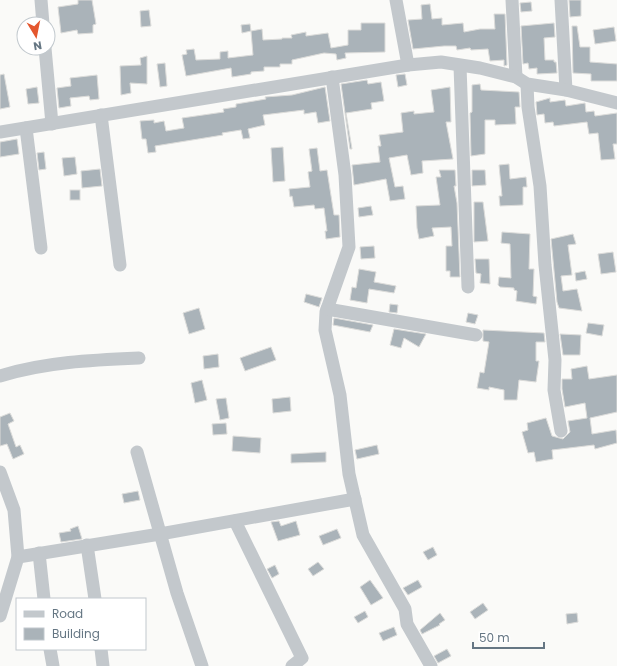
<svg xmlns="http://www.w3.org/2000/svg" width="617" height="666" viewBox="0 0 617 666" font-family="Poppins,sans-serif">
	<style>
		.building { fill: #aab3b9; stroke: #dcdcda }
		.lines { fill: none; stroke-linecap: round; stroke-linejoin: round }
		.minor { stroke: #c3c8cc; stroke-width: 13 }
	</style>
	<rect width="100%" height="100%" fill="#fafaf8"/>
	<g class="building">
		<polygon points="78,0 92,0 96,24 93,25 93,33 78,34 77,30 61,33 58,7 78,4"/>
		<polygon points="569,0 581,0 581,16 570,17"/>
		<polygon points="531,2 532,11 521,12 520,3"/>
		<polygon points="430,4 432,19 442,18 442,25 463,23 464,32 480,29 495,29 494,14 505,14 507,65 504,66 504,60 490,61 488,49 471,50 470,48 457,50 456,46 444,46 413,49 408,20 422,19 421,5"/>
		<polygon points="149,10 151,26 141,27 140,11"/>
		<polygon points="361,23 385,23 385,52 345,53 346,58 337,60 336,54 324,53 292,60 292,64 280,64 280,67 264,67 264,71 251,72 251,74 232,77 231,68 186,76 182,55 187,54 186,50 194,49 196,60 220,59 220,52 228,51 228,58 253,55 251,31 242,33 241,25 250,24 251,31 262,29 263,40 282,39 282,38 292,38 291,35 306,32 306,36 328,33 331,48 348,45 348,30 361,30"/>
		<polygon points="554,23 555,37 544,38 545,60 554,60 554,62 556,62 557,73 537,74 537,68 529,69 528,63 523,64 521,26"/>
		<polygon points="572,26 577,26 580,47 590,47 590,62 617,64 617,81 591,81 591,74 573,73"/>
		<polygon points="614,27 616,41 595,44 593,30"/>
		<polygon points="147,56 147,84 130,83 131,93 121,95 120,66 141,65 140,58"/>
		<polygon points="165,63 167,86 160,87 157,64"/>
		<polygon points="4,74 10,107 0,109 0,75"/>
		<polygon points="405,74 407,85 398,87 396,75"/>
		<polygon points="97,75 99,99 90,100 89,96 70,98 71,106 59,108 57,88 71,86 70,78"/>
		<polygon points="367,80 368,84 381,82 384,101 371,103 372,109 346,113 352,149 350,149 341,84"/>
		<polygon points="480,84 481,90 519,92 520,107 515,107 516,124 495,125 495,120 485,120 485,154 471,156 470,113 472,112 472,85"/>
		<polygon points="37,87 39,103 28,104 26,89"/>
		<polygon points="325,87 330,121 318,123 316,112 304,114 304,110 263,115 265,125 248,129 250,138 243,139 241,130 222,133 223,135 155,146 156,152 148,153 146,139 142,139 140,121 154,120 154,123 164,121 166,131 184,128 182,118 224,112 223,109 236,107 236,104 266,99 265,97 292,95"/>
		<polygon points="450,87 451,122 446,122 453,159 422,161 423,173 411,175 407,155 389,158 395,187 403,186 405,199 390,201 386,179 354,185 352,165 380,162 378,146 381,146 379,135 403,132 401,113 414,111 414,114 434,112 431,90"/>
		<polygon points="550,98 550,102 565,100 566,106 585,103 586,112 594,111 595,116 617,113 617,144 613,144 615,159 601,160 598,133 589,134 587,122 554,126 553,122 545,123 544,114 537,115 536,102"/>
		<polygon points="17,139 19,154 0,157 0,142"/>
		<polygon points="283,147 285,181 273,182 271,148"/>
		<polygon points="317,148 320,171 327,170 334,215 339,215 340,237 326,239 325,231 327,231 324,208 315,209 314,205 294,207 292,196 290,197 289,189 310,187 308,172 312,171 309,149"/>
		<polygon points="44,152 46,169 39,170 37,153"/>
		<polygon points="75,157 77,174 64,176 62,158"/>
		<polygon points="509,164 510,179 526,177 527,187 523,187 523,205 500,206 499,196 502,196 499,165"/>
		<polygon points="100,169 102,186 82,188 81,171"/>
		<polygon points="439,170 455,170 456,186 454,186 457,203 460,277 450,277 450,271 446,271 446,246 452,246 451,227 432,228 434,236 419,239 417,228 416,206 440,205 436,177 441,177"/>
		<polygon points="472,170 485,170 486,185 472,186"/>
		<rect x="70" y="190" width="10" height="10"/>
		<polygon points="474,202 483,202 488,241 474,242"/>
		<polygon points="371,206 373,215 359,217 358,208"/>
		<polygon points="502,232 530,234 529,269 534,269 533,296 537,297 536,304 516,301 517,291 514,290 514,288 500,287 498,285 499,277 511,278 510,244 501,243"/>
		<polygon points="573,234 576,244 568,245 572,275 561,276 563,291 577,289 582,311 559,308 557,302 551,239"/>
		<polygon points="374,246 375,258 361,259 360,247"/>
		<polygon points="613,252 616,272 601,274 598,254"/>
		<polygon points="475,259 489,259 490,284 480,283 481,274 476,273"/>
		<polygon points="359,269 376,272 374,282 396,286 394,293 369,289 367,303 350,300 352,287 356,288"/>
		<polygon points="585,271 587,279 576,281 575,273"/>
		<polygon points="306,294 322,298 319,307 304,302"/>
		<polygon points="390,304 398,305 397,313 389,312"/>
		<polygon points="199,308 205,329 189,334 183,313"/>
		<polygon points="468,313 478,315 475,324 466,322"/>
		<polygon points="334,318 373,325 370,332 333,325"/>
		<polygon points="588,323 604,325 602,336 586,333"/>
		<polygon points="394,329 426,334 419,347 404,338 401,348 390,345"/>
		<polygon points="483,330 544,333 545,342 536,342 536,361 539,361 536,382 519,380 517,400 504,400 504,390 489,387 489,390 477,388 480,372 484,373 489,342 483,341"/>
		<polygon points="560,334 581,335 580,355 563,355"/>
		<polygon points="271,347 276,360 245,371 240,358"/>
		<polygon points="218,354 219,367 204,369 203,356"/>
		<polygon points="587,366 589,379 617,375 617,412 590,418 592,434 616,430 617,443 595,449 594,445 552,450 553,459 536,462 534,452 528,453 522,432 528,430 527,423 546,418 552,436 563,439 570,432 568,421 587,418 585,403 565,407 562,389 562,379 572,379 571,369"/>
		<polygon points="202,380 207,400 195,403 191,383"/>
		<polygon points="290,397 291,411 273,413 272,399"/>
		<polygon points="226,398 229,418 220,420 216,399"/>
		<polygon points="10,413 14,421 8,424 16,447 20,445 24,454 13,459 7,444 0,446 0,417"/>
		<polygon points="226,423 227,434 213,435 212,424"/>
		<polygon points="233,436 261,438 260,453 232,451"/>
		<polygon points="377,445 379,454 357,459 355,450"/>
		<polygon points="326,452 326,462 291,463 291,454"/>
		<polygon points="138,491 140,500 124,503 122,494"/>
		<polygon points="279,521 281,526 296,521 300,535 278,541 271,522"/>
		<polygon points="78,526 82,539 61,542 59,533 71,531 70,529"/>
		<polygon points="337,529 341,538 323,545 319,536"/>
		<polygon points="433,547 437,555 428,560 423,552"/>
		<polygon points="318,562 324,569 313,576 308,569"/>
		<polygon points="275,565 279,574 272,578 267,569"/>
		<polygon points="370,580 383,598 371,605 360,587"/>
		<polygon points="418,580 422,587 408,595 403,588"/>
		<polygon points="483,603 488,610 475,619 470,612"/>
		<polygon points="365,611 368,617 358,623 354,617"/>
		<polygon points="440,613 445,620 439,624 440,625 422,634 420,630"/>
		<polygon points="577,613 578,622 567,624 566,614"/>
		<polygon points="394,627 397,635 383,641 379,633"/>
		<polygon points="447,649 451,656 438,663 434,656"/>
	</g>
	<g class="lines">
		<g class="minor">
			<polyline points="41,0 43,24"/>
			<polyline points="396,0 408,65"/>
			<polyline points="512,0 516,77"/>
			<polyline points="561,0 566,90"/>
			<polyline points="45,48 52,124"/>
			<polyline points="460,66 468,287"/>
			<polyline points="332,77 345,175 349,247 326,312 325,330 340,395 349,474 363,535 405,609 407,624 431,666"/>
			<polyline points="527,84 528,107 540,186 545,265 555,360 554,390 561,431"/>
			<polyline points="101,115 120,265"/>
			<polyline points="26,128 41,248"/>
			<polyline points="0,132 408,65 441,62 480,68 516,77 527,84 566,90 617,103"/>
			<polyline points="327,309 476,335"/>
			<path d="M0 376C45 362 92 360 139 358"/>
			<polyline points="137,452 177,593 202,666"/>
			<polyline points="0,472 14,510 18,557 0,616"/>
			<polyline points="235,521 302,658 292,666"/>
			<polyline points="87,545 95,599"/>
			<polyline points="39,553 44,599"/>
			<polyline points="18,557 160,534 355,499"/>
			<polyline points="50,649 53,666"/>
			<polyline points="101,649 103,666"/>
		</g>
	</g>
	<rect x="16" y="598" width="130" height="52" fill="#ffffff" stroke="#c1c8cd"/>
	<rect x="24" y="611" width="20" height="6" fill="#c3c8cc" stroke="#c1c8cd"/>
	<text x="52" y="618" font-size="12" fill="#657683">Road</text>
	<rect x="24" y="628" width="20" height="12" fill="#aab3b9" stroke="#c1c8cd"/>
	<text x="52" y="638" font-size="12" fill="#657683">Building</text>
	<g transform="translate(36 36) rotate(170)"><circle r="19" fill="#ffffff" stroke="#c1c8cd"/>
	<path d="M0-3L7 15L0 10L-7 15Z" fill="#e4572e"/>
	<text y="-6" font-size="11" font-weight="bold" text-anchor="middle" fill="#657683">N</text>
	</g>
	<path d="M473 642v6h71v-6" fill="none" stroke="#657683" stroke-width="2"/>
	<text x="479" y="642" font-size="12" fill="#657683" stroke="#ffffff" stroke-width="3" paint-order="stroke">50 m</text>
</svg>
